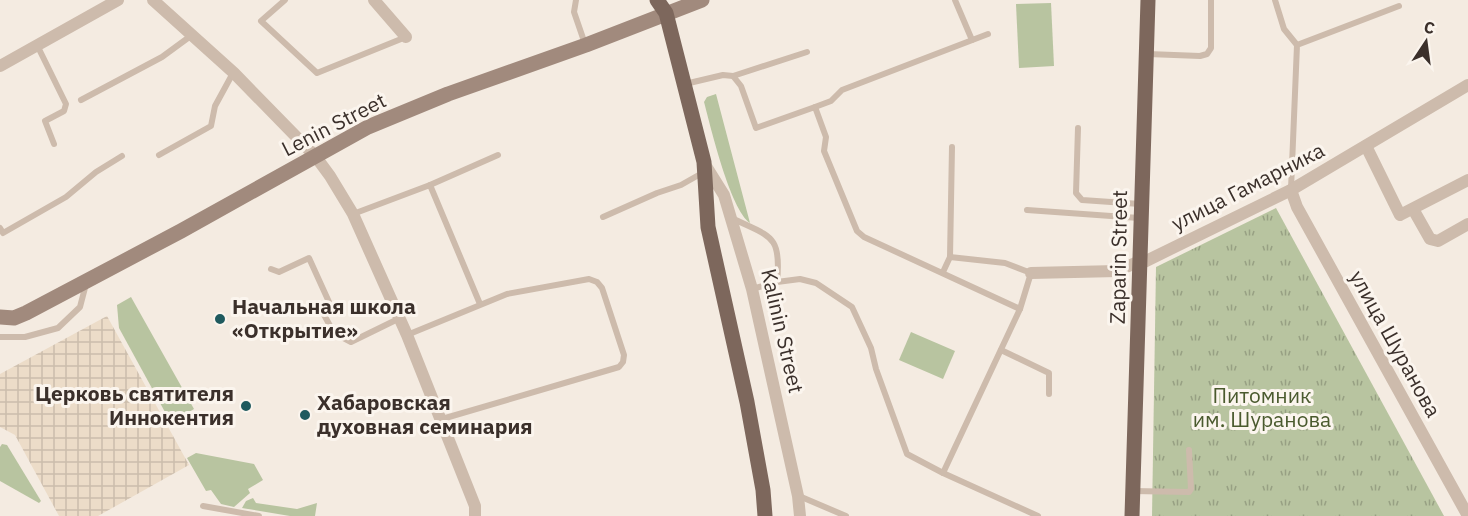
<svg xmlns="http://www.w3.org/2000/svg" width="1468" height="516" viewBox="0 0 1468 516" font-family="'IBM Plex Sans',sans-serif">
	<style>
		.grass { fill: #b8c4a0 }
		.park { fill: url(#park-tufts) }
		.plaza { fill: url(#plaza-grid) }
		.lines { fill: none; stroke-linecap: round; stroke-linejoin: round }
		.lane { stroke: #cdbbac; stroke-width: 6 }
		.street { stroke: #cdbbac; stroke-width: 12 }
		.secondary { stroke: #a18a7d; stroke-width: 15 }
		.primary { stroke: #7d675c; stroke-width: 15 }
		.poi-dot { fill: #1f5a5e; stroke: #fbf5ee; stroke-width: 2 }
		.labels { text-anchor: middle; stroke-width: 6; stroke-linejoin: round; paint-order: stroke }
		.street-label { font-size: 21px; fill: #3b302b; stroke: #fbf5ee }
		.poi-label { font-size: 21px; font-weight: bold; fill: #3b302b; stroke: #fbf5ee; text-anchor: start }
		.park-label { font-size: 21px; fill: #4a5a2e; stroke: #fbf5ee }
	</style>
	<defs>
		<pattern id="park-tufts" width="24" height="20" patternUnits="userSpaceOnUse" patternTransform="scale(1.5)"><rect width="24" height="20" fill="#b8c4a0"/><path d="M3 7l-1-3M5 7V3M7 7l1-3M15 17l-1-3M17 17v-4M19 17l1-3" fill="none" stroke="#97a083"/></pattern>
		<pattern id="plaza-grid" width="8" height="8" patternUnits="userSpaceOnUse" patternTransform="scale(1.5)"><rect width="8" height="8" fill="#ecdcc8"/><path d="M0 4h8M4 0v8" fill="none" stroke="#cbbdac"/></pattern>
	</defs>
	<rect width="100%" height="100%" fill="#f4ebe1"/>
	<g class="grass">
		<polygon points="1051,3 1054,66 1019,68 1016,4"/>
		<path d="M716 94 750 223C730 209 711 128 704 102L707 97Z"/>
		<polygon points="131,297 194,409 171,423 119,328 117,305"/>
		<polygon points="911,332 955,351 943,379 899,360"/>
		<polygon points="2,444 7,445 41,501 39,503 0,481 0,447"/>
		<polygon points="196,453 254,464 263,480 248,489 250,493 234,507 221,504 211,490 206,491 187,458"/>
		<polygon points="253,498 256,503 297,509 317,503 315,516 290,516 242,508 246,501"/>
	</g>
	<polygon class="park" points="1276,208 1444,516 1152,516 1156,267"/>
	<polygon class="plaza" points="107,316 189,465 98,516 59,516 15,435 0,427 0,374"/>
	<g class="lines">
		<g class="lane">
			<polyline points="285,0 261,21 317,73 406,37"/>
			<polyline points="576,0 574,12 585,44"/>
			<polyline points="955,0 972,40"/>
			<polyline points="1275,0 1284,29 1297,45"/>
			<polyline points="37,45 66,104 64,111 45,121 54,144"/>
			<polyline points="1148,54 1200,56 1207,54 1211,48 1211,0"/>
			<polyline points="733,76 807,52"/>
			<polyline points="685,84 723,75 733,76 741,86 756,128 815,107 826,137 824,151 857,231 864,237 1020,309"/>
			<polyline points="81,100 162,57 192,35"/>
			<polyline points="815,107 831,101 842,90 988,34"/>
			<polyline points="1078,128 1076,193 1082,200 1140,204"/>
			<polyline points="159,155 211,126 215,106 233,73"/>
			<polyline points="430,185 498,155"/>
			<polyline points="1291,189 1297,45 1399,6"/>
			<polyline points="1027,210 1139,218"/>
			<polyline points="353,214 430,185 480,304"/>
			<polyline points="603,217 657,193 681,185 704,172"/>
			<path d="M732 218C769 237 782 233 777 282"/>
			<polyline points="0,228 3,233 66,197 96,172 122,156"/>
			<polyline points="271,269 279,272 309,258 329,302 323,313 334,333 351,342 398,319"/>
			<polyline points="943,272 950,257 952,147"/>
			<polyline points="752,289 777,282 800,279 816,283 852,307 871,348 876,369 907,454 943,473 1038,516"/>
			<polyline points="407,335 507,294 589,279 597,282 602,288 624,355 623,362 619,367 442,419"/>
			<polyline points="0,337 25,337 58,328 80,307 86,284"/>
			<polyline points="1001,350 1049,373 1049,394"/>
			<polyline points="943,473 1020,309 1031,273 1005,263 950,257"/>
			<polyline points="1133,491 1189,492 1191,489 1189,450"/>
			<polyline points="799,496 846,516"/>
			<polyline points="203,506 259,516"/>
		</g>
		<g class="street">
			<polyline points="153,0 234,73 316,157 330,176 353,214 407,335 475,506 475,516"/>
			<polyline points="374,0 406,37"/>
			<polyline points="0,66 118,0"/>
			<polyline points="1366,146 1400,215 1468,180"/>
			<polyline points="704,163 724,195 752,289 798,496 800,516"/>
			<polyline points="1291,190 1297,207 1468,516"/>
			<polyline points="1413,209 1430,239 1438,241 1468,224"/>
			<polyline points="1031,273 1117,271 1140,261 1144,262 1291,190 1468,85"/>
		</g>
		<polyline class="secondary" points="0,317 14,318 26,313 181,231 368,127 448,94 586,45 702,0"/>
		<g class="primary">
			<polyline points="657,0 666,13 704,162 708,227 747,402 763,490 765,516"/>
			<polyline points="1132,516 1148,0"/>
		</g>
	</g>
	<g class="poi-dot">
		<circle cx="220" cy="319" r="6"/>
		<circle cx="246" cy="406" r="6"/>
		<circle cx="305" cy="415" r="6"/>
	</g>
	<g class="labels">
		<g class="street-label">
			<text transform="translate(334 125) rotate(-27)" y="7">Lenin Street</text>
			<text transform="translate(1248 187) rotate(-27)" y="7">улица Гамарника</text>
			<text transform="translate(1119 257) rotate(-89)" y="7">Zaparin Street</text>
			<text transform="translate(782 331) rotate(77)" y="7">Kalinin Street</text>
			<text transform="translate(1395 344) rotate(61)" y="7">улица Шуранова</text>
		</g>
		<g class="poi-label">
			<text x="232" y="314">Начальная школа<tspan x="232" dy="24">«Открытие»</tspan></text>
			<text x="234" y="401" text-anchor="end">Церковь святителя<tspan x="234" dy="24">Иннокентия</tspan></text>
			<text x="317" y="410">Хабаровская<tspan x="317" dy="24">духовная семинария</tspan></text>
		</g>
		<g class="park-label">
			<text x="1262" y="403">Питомник<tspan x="1262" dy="24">им. Шуранова</tspan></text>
		</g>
	</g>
	<g transform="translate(1426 42) rotate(13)" stroke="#fbf5ee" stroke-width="4.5" paint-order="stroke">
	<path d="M0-4.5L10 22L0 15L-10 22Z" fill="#3b302b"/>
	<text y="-9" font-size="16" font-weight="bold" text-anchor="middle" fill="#3b302b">С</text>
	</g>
</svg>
